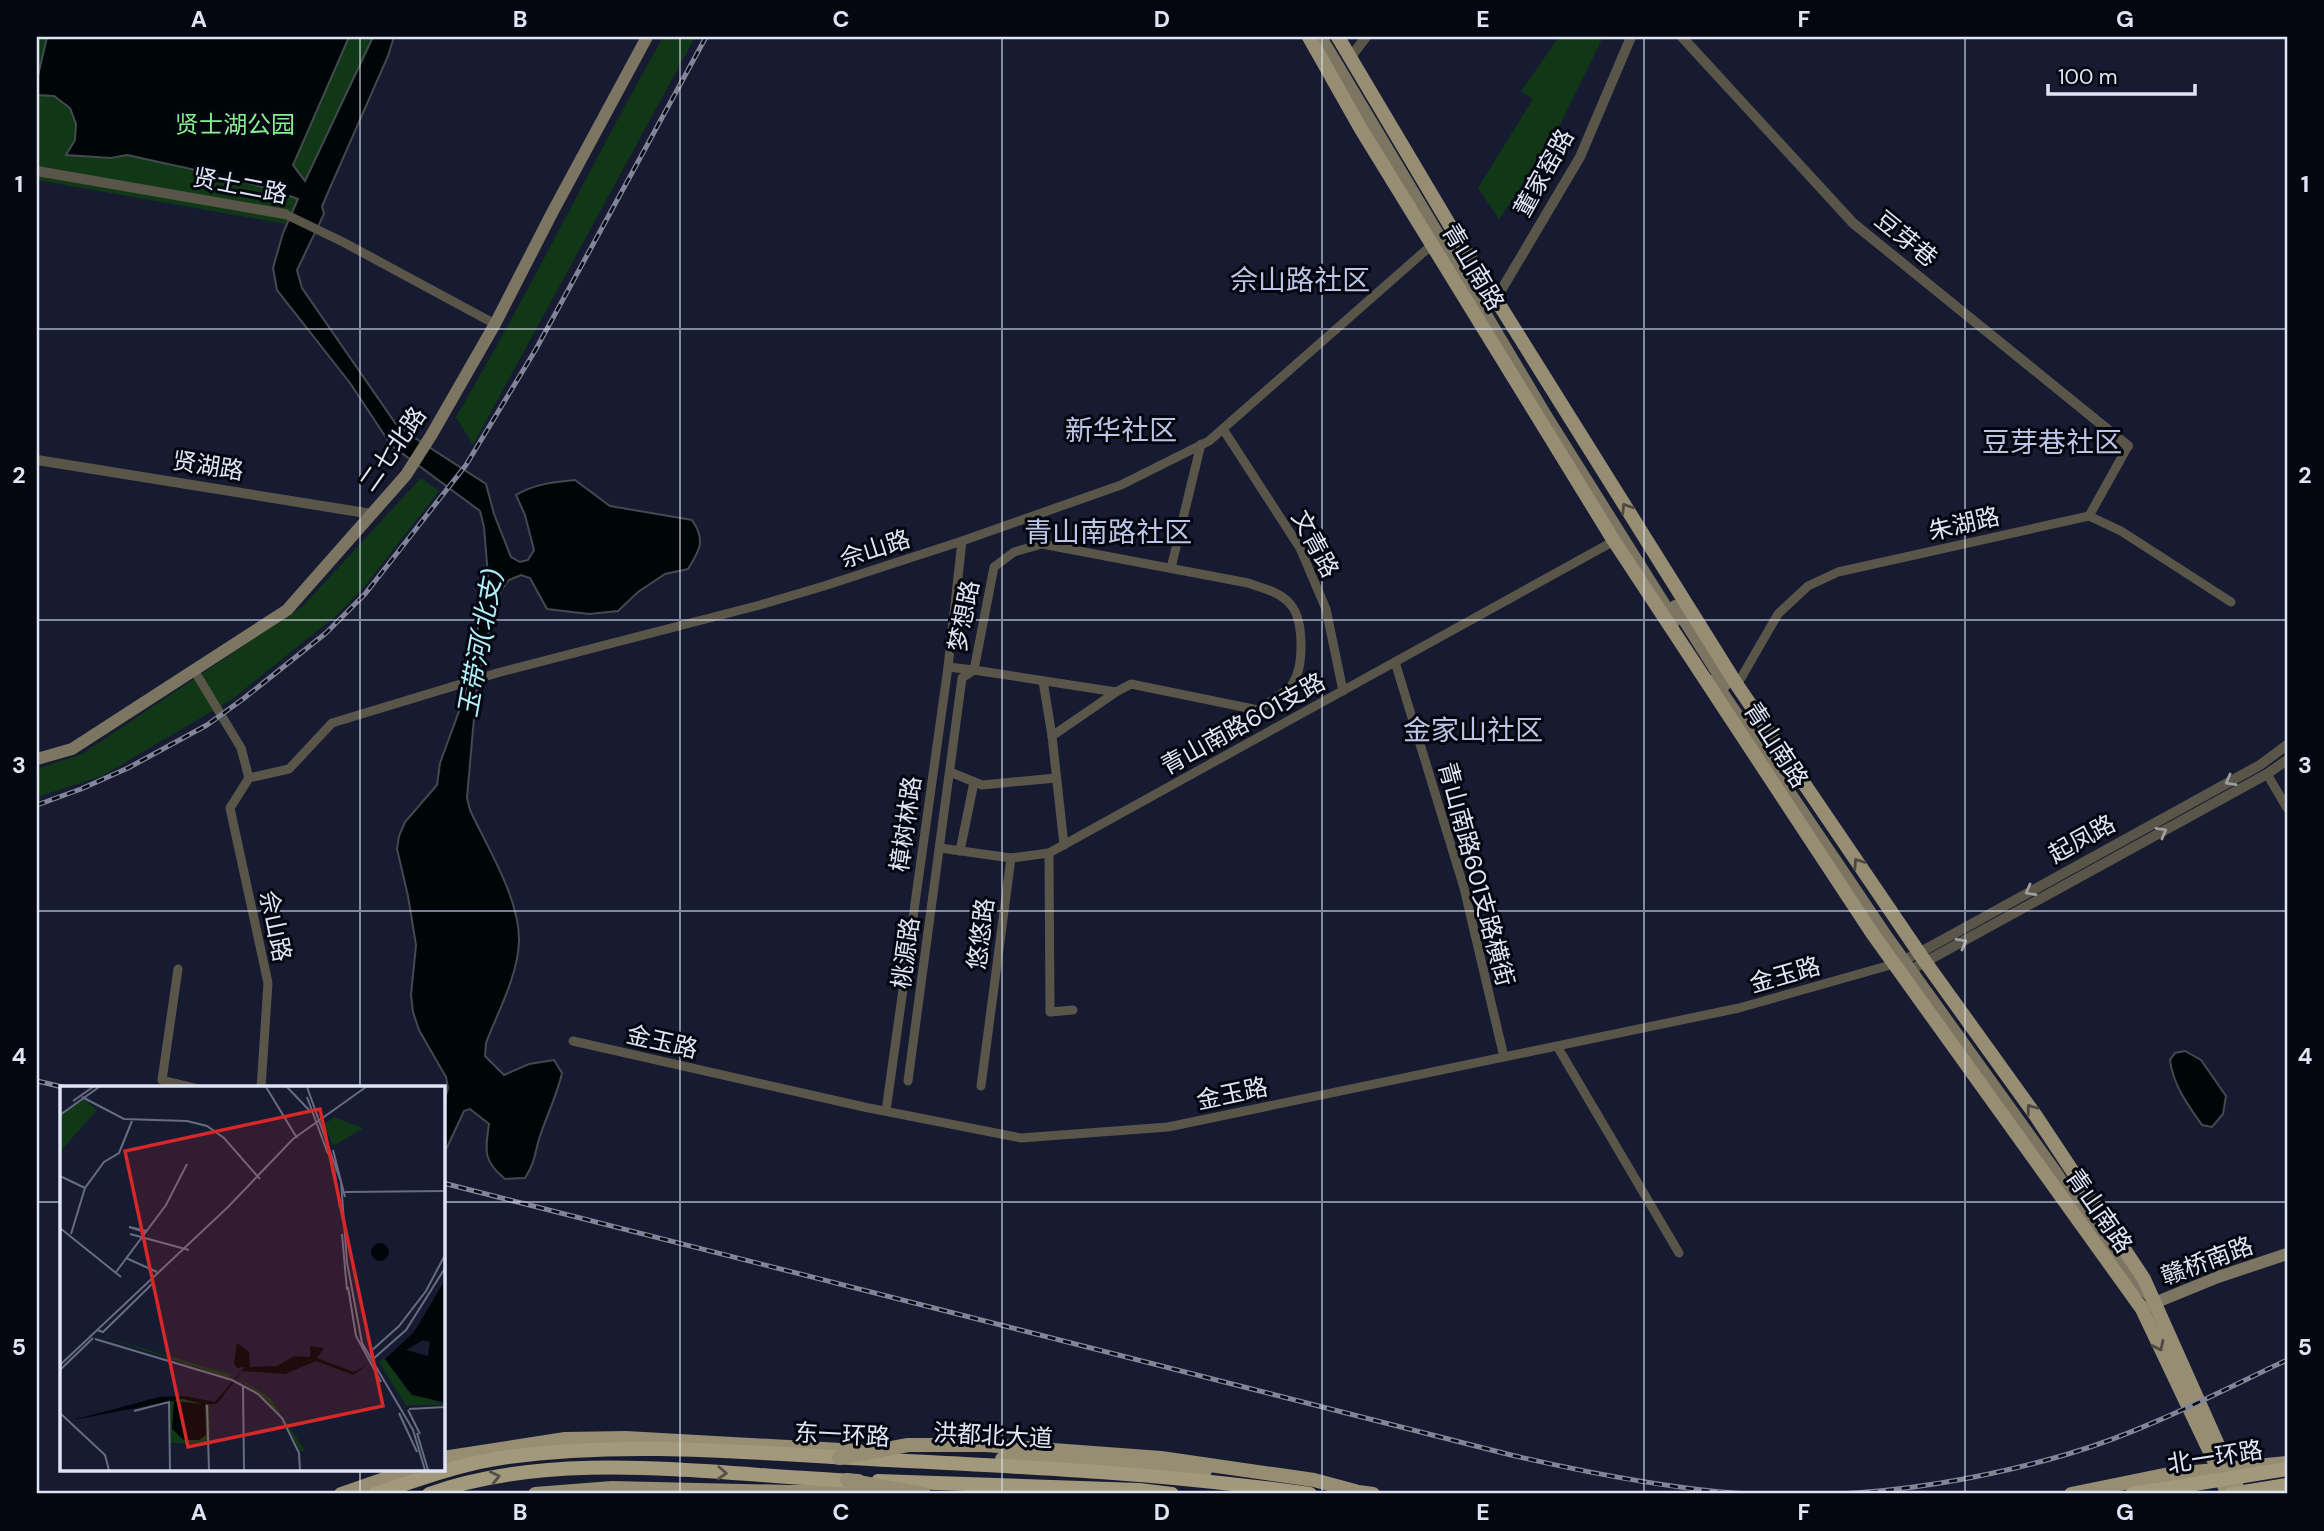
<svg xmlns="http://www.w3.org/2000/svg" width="2324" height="1531" viewBox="0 0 2324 1531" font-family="'DM Sans','Noto Sans SC',sans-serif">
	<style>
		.green { fill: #113816 }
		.water { fill: #000608; stroke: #43494f; stroke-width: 2 }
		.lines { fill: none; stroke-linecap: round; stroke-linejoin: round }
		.minor { stroke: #595548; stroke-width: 9 }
		.tertiary { stroke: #595548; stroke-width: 10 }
		.secondary { stroke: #7c7561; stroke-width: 12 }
		.primary { stroke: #968d73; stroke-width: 14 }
		.trunk { stroke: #a2987c; stroke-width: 14 }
		.rail-casing { stroke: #808599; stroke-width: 5 }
		.rail { stroke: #050710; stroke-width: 2.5; stroke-dasharray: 8; stroke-linecap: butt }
		.primary-bridge { stroke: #968d73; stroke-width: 14 }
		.trunk-bridge { stroke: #a2987c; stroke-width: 14 }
		.oneway { stroke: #4e4a42 }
		.oneway2 { stroke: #9c9d9e }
		.oneway3 { stroke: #545046 }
		.grid { fill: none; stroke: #e0e5f5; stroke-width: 2; stroke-opacity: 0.55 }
		.labels { text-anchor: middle; stroke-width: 6; stroke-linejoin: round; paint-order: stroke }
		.park-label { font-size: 24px; fill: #88ee91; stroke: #050710 }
		.street-label { font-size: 24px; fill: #e0e5f5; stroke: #050710 }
		.water-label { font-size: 26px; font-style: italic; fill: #b1eff9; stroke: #050710 }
		.quarter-label { font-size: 28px; fill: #bcc5e5; stroke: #050710 }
		.inset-road { fill: none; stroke: #676c80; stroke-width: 2 }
		.view { fill: #d62828; fill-opacity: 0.15; stroke: #d62828; stroke-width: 3.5 }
		.inset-edge { fill: none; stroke: #e0e5f5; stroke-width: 3.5 }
		.neatline { fill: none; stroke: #e0e5f5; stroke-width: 2.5 }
		.grid-label { font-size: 23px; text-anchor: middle; font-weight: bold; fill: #e0e5f5 }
	</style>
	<rect width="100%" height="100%" fill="#161b32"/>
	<g class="green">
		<polygon points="37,37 375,37 292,225 37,180"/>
		<path d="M663 37H695L473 445 456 417C529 293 592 163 663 37Z"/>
		<polygon points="1559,37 1603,37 1547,151 1499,219 1478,188 1533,99 1521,91"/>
		<polygon points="421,478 439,491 364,587 337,615 231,700 102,776 37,797 37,769 82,754 303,606"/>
	</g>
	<g class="water">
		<path d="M47 37H349L293 165 305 181 373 37H394L388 56 322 206 324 214 297 270 302 288 398 427 486 484 494 514 511 557 520 562 528 560 534 550 525 515 516 495C534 484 554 482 575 480L610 506 692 520C706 540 700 550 688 569L665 574 638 592 618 611 589 614 547 609 530 578 521 575 509 580 501 590 494 609 477 684 467 798 470 810C487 847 520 899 519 941 518 976 498 1011 486 1043L485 1056 504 1075 529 1064 554 1060 562 1073C557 1095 547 1115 540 1136 534 1154 536 1161 525 1178L505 1179C483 1161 485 1151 489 1124L470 1109 464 1111 443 1156V1106L448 1088 446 1077 419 1030 413 1012 411 995 416 945 408 896 397 849 399 836 405 822 437 785 440 763 465 695 488 576 484 527 480 511 391 445 350 383 277 290 273 268 283 233 298 199C243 178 184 168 127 155L111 158 66 155 75 140 76 124 70 108 54 96 37 95V80Z"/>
		<path d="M2185 1051 2201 1060 2226 1096 2223 1114 2212 1127 2202 1125C2188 1105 2173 1085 2170 1060L2175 1053Z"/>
	</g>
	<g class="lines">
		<g class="minor">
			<polyline points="285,214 343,242 495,324"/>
			<polyline points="1223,429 1300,548 1326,609 1343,691"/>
			<polyline points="2089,516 2128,446"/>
			<path d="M1042 544 1248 583C1262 588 1281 592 1291 605 1304 621 1304 666 1293 683 1286 693 1268 702 1258 710L1131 684 1116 692 974 670 994 567 1014 552Z"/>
			<polyline points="1171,568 1201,444"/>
			<polyline points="1395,662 1464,888 1504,1057"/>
			<polyline points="948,667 974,670"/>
			<polyline points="194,670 241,748 249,778"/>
			<polyline points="1043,681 1052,736 1064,845"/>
			<polyline points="1737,685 1778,614 1808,586 1838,572 2089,516 2121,531 2231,602"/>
			<polyline points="1052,736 1116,692"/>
			<polyline points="950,772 982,785 1056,778"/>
			<polyline points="2267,774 2287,808"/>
			<polyline points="940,848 1011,858 981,1086"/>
			<polyline points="960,851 974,782"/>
			<polyline points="1011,858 1049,853"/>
			<polyline points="178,969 162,1080 195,1088"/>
			<polyline points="1073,1010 1050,1012 1049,853 1614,541"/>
			<polyline points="573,1041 864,1107 1021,1138 1168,1127 1739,1008 1894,964"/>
			<polyline points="1557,1046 1679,1253"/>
			<polyline points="908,1081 962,678 974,670"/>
			<polyline points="261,1088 268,983 230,808 249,778 289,769 332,723 497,673 760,605 824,586 962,541 1121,485 1209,441 1434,243"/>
			<polyline points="886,1111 948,667 962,541"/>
		</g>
		<g class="tertiary">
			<polyline points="1682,37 1853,223 2128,446"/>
			<polyline points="1350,58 1366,37"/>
			<polyline points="37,171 285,214"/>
			<polyline points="1482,318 1496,299 1580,157 1631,37"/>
			<polyline points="37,460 372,514"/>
			<polyline points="1899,962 1919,953 2260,765 2287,745"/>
			<polyline points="1905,973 2267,774 2287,760"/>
		</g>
		<g class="secondary">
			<polyline points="1321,37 1547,417 1675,621"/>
			<polyline points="1675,606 1725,685"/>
			<polyline points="1714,680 1888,938 2056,1172 2109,1253"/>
			<polyline points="37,759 72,749 287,610 406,475 432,434 495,324 552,213 647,37"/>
			<polyline points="2109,1242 2139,1286 2151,1297"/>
			<polyline points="2147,1306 2218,1277 2287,1254"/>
		</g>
		<g class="primary">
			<polyline points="1309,37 1361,129 1614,541 1872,933 2142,1309 2218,1469 2227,1494"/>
			<polyline points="1338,37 1452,229 1737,685 1926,963 2036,1116 2144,1279 2240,1494"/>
			<polyline points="443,1458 565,1439 626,1438 859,1451"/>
			<polyline points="1002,1459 1146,1464 1205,1471"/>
			<polyline points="1343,1490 1373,1494"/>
			<polyline points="341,1494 410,1470"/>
			<polyline points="535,1494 612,1488 790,1492 876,1488"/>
			<polyline points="2071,1494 2164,1475 2287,1463"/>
		</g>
		<g class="trunk">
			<polyline points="878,1481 1139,1490 1172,1494"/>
			<path d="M375 1494C418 1480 462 1463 508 1457 633 1440 763 1454 888 1460 1030 1467 1170 1474 1310 1494"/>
			<path d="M429 1494C561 1447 720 1476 858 1481"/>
			<polyline points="2132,1494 2151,1491"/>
		</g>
		<defs>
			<g id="rail">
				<polyline points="37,805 81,789 128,768 207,725 243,699 326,633 365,594 466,465 536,349 706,37"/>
				<polyline points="37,1081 67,1088"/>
				<path d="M443 1183 1511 1455C1588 1473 1665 1488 1745 1494"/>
				<path d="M1838 1494C1915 1490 1993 1476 2068 1454 2143 1432 2217 1393 2287 1360"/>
			</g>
		</defs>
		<use href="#rail" class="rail-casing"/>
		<use href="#rail" class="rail"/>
		<g class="primary-bridge">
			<polyline points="839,1458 908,1445 986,1445 1161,1458 1314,1480 1355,1491"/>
			<polyline points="847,1480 924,1494"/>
		</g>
		<g class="trunk-bridge">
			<polyline points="2151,1491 2287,1469"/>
			<polyline points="2231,1494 2287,1485"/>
		</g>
	</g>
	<defs><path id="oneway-chevron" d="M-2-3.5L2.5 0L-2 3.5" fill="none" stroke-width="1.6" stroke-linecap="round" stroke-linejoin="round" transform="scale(1.75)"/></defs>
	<g class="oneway">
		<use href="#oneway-chevron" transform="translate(1626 508) rotate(-122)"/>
		<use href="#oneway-chevron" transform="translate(1858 863) rotate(-124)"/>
		<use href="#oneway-chevron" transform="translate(2031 1109) rotate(-126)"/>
		<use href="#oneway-chevron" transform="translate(2159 1346) rotate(64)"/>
	</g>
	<g class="oneway2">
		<use href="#oneway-chevron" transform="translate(2230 781) rotate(151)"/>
		<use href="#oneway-chevron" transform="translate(2162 832) rotate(-29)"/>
		<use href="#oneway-chevron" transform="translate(2030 891) rotate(151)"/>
		<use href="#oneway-chevron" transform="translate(1962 943) rotate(-29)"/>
	</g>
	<g class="oneway3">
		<use href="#oneway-chevron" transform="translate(722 1473) rotate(3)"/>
		<use href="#oneway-chevron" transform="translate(495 1477) rotate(-13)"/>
	</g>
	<path class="grid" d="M360 37V1088M680 37V1494M1002 37V1494M1322 37V1494M1644 37V1494M1965 37V1494M37 329H2287M37 620H2287M37 911H2287M37 1202H61M443 1202H2287M360 1470V1494"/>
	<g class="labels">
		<g class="park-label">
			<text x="235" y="133">贤士湖公园</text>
		</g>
		<g class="street-label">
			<text transform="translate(1544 173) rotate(-61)" y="8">董家窑路</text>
			<text transform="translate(240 186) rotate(11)" y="8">贤士二路</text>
			<text transform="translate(1906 239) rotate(39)" y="8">豆芽巷</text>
			<text transform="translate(1473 267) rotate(59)" y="8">青山南路</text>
			<text transform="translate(393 449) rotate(-55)" y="8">二七北路</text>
			<text transform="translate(208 466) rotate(9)" y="8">贤湖路</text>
			<text transform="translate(1964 524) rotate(-13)" y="8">朱湖路</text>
			<text transform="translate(1315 544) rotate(62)" y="8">文青路</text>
			<text transform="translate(875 549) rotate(-18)" y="8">佘山路</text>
			<text transform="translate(964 616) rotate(-79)" y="8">梦想路</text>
			<text transform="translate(1243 724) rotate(-29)" y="8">青山南路601支路</text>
			<text transform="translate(1776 745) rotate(57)" y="8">青山南路</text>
			<text transform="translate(906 824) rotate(-82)" y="8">樟树林路</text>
			<text transform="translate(2082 839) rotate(-29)" y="8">起凤路</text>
			<text transform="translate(1476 874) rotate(75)" y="8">青山南路601支路横街</text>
			<text transform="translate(275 926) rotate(78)" y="8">佘山路</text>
			<text transform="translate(981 934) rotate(-83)" y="8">悠悠路</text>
			<text transform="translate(906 953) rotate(-82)" y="8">桃源路</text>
			<text transform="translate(1785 975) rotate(-16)" y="8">金玉路</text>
			<text transform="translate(662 1042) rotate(13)" y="8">金玉路</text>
			<text transform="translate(1232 1094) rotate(-12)" y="8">金玉路</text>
			<text transform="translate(2099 1211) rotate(55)" y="8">青山南路</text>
			<text transform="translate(2207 1261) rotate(-20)" y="8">赣桥南路</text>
			<text transform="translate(842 1435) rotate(3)" y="8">东一环路</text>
			<text transform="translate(993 1436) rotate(3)" y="8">洪都北大道</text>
			<text transform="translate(2215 1457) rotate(-9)" y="8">北一环路</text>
		</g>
		<g class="water-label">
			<text transform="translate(480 643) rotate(-80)" y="9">玉带河(北支)</text>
		</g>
		<g class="quarter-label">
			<text x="1300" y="290">佘山路社区</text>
			<text x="1121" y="440">新华社区</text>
			<text x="2052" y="452">豆芽巷社区</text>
			<text x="1108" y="542">青山南路社区</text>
			<text x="1473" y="740">金家山社区</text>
		</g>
	</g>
	<g transform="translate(60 1086)">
		<rect width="385" height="385" fill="#161b32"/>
		<path d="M24 13 37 24 0 66V30ZM274 31 302 42V43L273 60 264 39ZM38 249 172 289 169 292ZM324 272 348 305 385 319H346L319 276ZM179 292 211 313 245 365H240L222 330ZM123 312 149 318 150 358 110 357V313Z" fill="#113816"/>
		<path d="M311 166a9 9 0 1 1 18 0a9 9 0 1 1-18 0ZM385 194V316H384L352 309 325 273 354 246ZM363 254 370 256 368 270 346 264ZM177 257 189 266 190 281 217 280 234 270 250 271V260L264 262 257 272 294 286 308 278 293 289 256 275 225 288 182 285 157 318H145L146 349 139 354H124L112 343 114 315 143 318 123 313 13 334 99 311 125 310 155 316 185 281 177 282 174 277Z" fill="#000608" fill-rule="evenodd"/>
		<path class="inset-road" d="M206 1 237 52M227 1 249 24M247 1 281 96 287 176 302 257 353 344 365 384M22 11 64 33 127 35 147 40 164 52 200 93M247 11 268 68M13 15 33 1M0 29 39 1M273 64 285 111M274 83 280 122M0 90 25 102M285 106 385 105M0 142 61 191M85 146 69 141 87 145M11 148 25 102 44 76 59 67 72 35M70 148 129 164M282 148 287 204M66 172 97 186M56 186 106 119 127 78M288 201 296 250 321 296M37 244 43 246 92 198M35 253 172 294 198 308 222 332 239 367 240 384M310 266 339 240 366 205 385 169M313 273 346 244 385 182M0 279 168 121 233 53 306 1M0 284 33 252M183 300 184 384M147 319 149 384M349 323 385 321M348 324 360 348M74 325 109 316 110 384M0 327 45 369 49 384M339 327 357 366M357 347 368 384"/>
		<path class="view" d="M260 23 323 320 128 361 65 65Z"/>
		<rect width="385" height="385" class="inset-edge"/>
	</g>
	<rect width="2324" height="1531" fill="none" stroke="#050710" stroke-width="77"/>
	<path d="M2048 84v10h147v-10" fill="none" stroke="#e0e5f5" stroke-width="3.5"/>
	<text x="2058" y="84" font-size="21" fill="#e0e5f5" stroke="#050710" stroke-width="5" paint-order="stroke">100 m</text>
	<rect x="38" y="38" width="2248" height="1454" class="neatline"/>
	<g class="grid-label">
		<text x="199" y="27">A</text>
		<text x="520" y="27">B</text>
		<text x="841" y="27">C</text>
		<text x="1162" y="27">D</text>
		<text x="1483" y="27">E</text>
		<text x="1804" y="27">F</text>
		<text x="2125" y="27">G</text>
		<text x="19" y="192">1</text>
		<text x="2305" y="192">1</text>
		<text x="19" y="483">2</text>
		<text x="2305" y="483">2</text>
		<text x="19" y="773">3</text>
		<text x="2305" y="773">3</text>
		<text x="19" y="1064">4</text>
		<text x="2305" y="1064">4</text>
		<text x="19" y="1355">5</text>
		<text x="2305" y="1355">5</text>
		<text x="199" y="1520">A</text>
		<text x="520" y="1520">B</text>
		<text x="841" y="1520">C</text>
		<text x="1162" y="1520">D</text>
		<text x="1483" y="1520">E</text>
		<text x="1804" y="1520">F</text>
		<text x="2125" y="1520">G</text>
	</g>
</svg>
